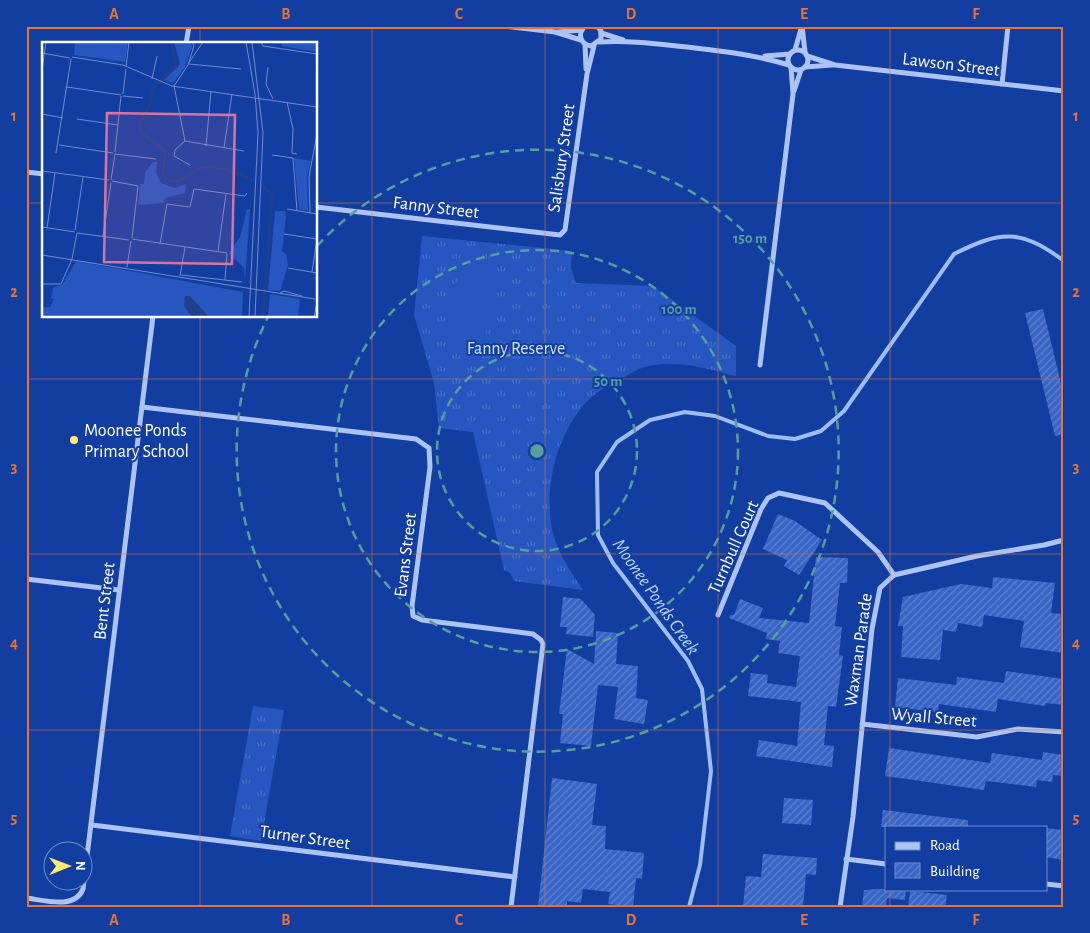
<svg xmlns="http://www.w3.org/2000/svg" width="1090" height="933" viewBox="0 0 1090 933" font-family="'Alegreya Sans',sans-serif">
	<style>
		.grass { fill: url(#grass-tufts) }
		.pitch { fill: #2656bf }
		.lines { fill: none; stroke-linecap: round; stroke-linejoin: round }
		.stream { stroke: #9ebcf7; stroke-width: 4 }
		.building { fill: url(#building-hatch) }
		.minor { stroke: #acc3f4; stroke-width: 5 }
		.grid { fill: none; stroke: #eb7230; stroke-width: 1; stroke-opacity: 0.55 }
		.ring { fill: none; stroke: #579f9a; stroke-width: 2.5; stroke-dasharray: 9 6 }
		.poi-dot { fill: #ffe970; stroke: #133ea1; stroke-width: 2 }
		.labels { text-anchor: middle; stroke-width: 4; stroke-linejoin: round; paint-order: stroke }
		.street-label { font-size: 18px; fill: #fff; stroke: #133ea1 }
		.park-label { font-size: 18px; fill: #d5e2fe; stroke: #133ea1 }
		.poi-label { font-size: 18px; fill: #fff; stroke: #133ea1; text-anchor: start }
		.water-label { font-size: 19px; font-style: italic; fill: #b9cefb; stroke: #133ea1 }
		.inset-river { fill: none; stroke: #21408c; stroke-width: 2.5 }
		.inset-road { fill: none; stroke: #718bc7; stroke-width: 1 }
		.view { fill: #da749d; fill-opacity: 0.15; stroke: #da749d; stroke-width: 2.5 }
		.inset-edge { fill: none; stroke: #fff; stroke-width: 2.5 }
		.centre { fill: #579f9a; stroke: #133ea1; stroke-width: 2.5 }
		.ring-label { font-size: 15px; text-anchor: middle; font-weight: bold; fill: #579f9a; stroke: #133ea1; stroke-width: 4; stroke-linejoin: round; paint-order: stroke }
		.neatline { fill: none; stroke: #eb7230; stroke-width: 2 }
		.grid-label { font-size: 16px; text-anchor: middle; font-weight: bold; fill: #eb7230 }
	</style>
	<defs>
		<pattern id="grass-tufts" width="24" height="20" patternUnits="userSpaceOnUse" patternTransform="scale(1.25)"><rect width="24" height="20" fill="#2656bf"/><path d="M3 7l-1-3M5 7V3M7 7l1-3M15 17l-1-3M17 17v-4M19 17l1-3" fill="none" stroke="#476fc9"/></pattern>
		<pattern id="building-hatch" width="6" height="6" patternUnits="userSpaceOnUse" patternTransform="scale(1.25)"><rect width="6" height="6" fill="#3764c5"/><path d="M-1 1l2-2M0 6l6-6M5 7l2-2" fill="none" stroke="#5f83d1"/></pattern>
	</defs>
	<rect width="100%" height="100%" fill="#133ea1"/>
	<g class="grass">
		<path d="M422 236 572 251 571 267 576 283 653 286 736 346V376C710 369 682 361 654 365 644 366 634 371 626 376 611 383 592 394 582 407 556 439 544 488 552 529 557 552 570 571 583 590L514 581 510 573 504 570 473 432 439 428 434 383 414 315Z"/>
		<polygon points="253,706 284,710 261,841 230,836"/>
	</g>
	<path class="pitch" d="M481 263 490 270 494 278 485 341 478 353 465 355 454 352C444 335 448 304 454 286 457 279 463 272 467 265Z"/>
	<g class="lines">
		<path class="stream" d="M689 907 700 865 711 771 702 689 688 661 613 563 598 535 597 472 617 442 650 420 685 412 715 416 768 436 795 439 821 431 844 411 954 254C1000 231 1020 228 1064 261"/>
	</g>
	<g class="building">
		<polygon points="1043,309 1064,396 1064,434 1055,436 1025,313"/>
		<polygon points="778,514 795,521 822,540 799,575 784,566 787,560 763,549"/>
		<polygon points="816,557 848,558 847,583 840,583 835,626 842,627 839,655 843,656 836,707 828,706 824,745 834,746 832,767 756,756 759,740 797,746 801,702 748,696 751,673 768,675 767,683 796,687 800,656 778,653 780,641 766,639 767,633 729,618 730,615 734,615 740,599 763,608 759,618 809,623"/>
		<polygon points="993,577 1055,583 1051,613 1064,614 1064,653 1020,647 1024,621 984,615 982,627 958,623 956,632 943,630 940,660 901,657 903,626 898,626 903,597 961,584 992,588"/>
		<polygon points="563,597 581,599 595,615 593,637 566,634 567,627 560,627"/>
		<polygon points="596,631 618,633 616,664 638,666 636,698 648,700 644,724 614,719 618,687 598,685 591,746 560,743 563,714 559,714 567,649 594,664"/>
		<polygon points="1006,671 1064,679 1064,705 1046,703 1045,706 998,699 996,712 939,704 938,712 895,707 898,678 956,685 957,677 1004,683"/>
		<polygon points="889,748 990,763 992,753 1042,760 1043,752 1064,755 1064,776 1053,775 1052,782 1037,780 1036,787 986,781 984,790 885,776"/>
		<polygon points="552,778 597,784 592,825 606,826 605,849 644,853 642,879 636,878 633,907 608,904 610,892 583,889 581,903 567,901 567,907 538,907"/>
		<polygon points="784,798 813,800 811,825 782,823"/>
		<polygon points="883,810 968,820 968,827 881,827"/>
		<polygon points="1046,828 1064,830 1064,860 1046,857"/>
		<polygon points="763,854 817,858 816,875 806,874 803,907 743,907 746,876 761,877"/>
		<polygon points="875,889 906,889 905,900 887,898 886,907 862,907 864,890"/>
		<polygon points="910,891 947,895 945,907 908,907"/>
	</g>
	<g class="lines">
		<g class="minor">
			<polyline points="503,26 555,32 581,40"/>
			<path d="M585 26C577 34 580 44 591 46L601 39V31L597 26"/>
			<polyline points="802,26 805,52"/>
			<polyline points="558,32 582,30"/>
			<polyline points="601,33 623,40"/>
			<path d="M599 42C629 40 658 44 687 47 722 51 756 55 789 65"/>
			<polyline points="186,44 189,26"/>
			<polyline points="585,44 586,69"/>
			<circle cx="798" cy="60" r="10"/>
			<polyline points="795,50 801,29"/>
			<polyline points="765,56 790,54"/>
			<polyline points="807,56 835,65 1064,91"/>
			<polyline points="805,67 832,65"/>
			<polyline points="1002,84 1008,26"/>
			<polyline points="794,91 801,70"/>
			<polyline points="26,172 44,174"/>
			<polyline points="316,207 560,235 565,230 587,74 594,46"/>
			<polyline points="760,365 793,94 791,67"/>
			<polyline points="142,407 416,439 429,448 430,467 412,606 413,616 422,620 533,634 541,640 543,644 511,907"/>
			<polyline points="26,579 119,590"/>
			<polyline points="718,615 761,509 768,498 779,493 825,503 878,552 894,575"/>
			<polyline points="862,724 977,737 1018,729 1064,732"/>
			<polyline points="92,825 515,877"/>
			<polyline points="846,859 886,864"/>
			<polyline points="1046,884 1064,886"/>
			<path d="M26 898C44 900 75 910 83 889L153 316"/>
			<polyline points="840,907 853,817 872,629 880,588 894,575 977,556 1044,545 1064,540"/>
		</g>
	</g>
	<path class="grid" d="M200 26V44M372 26V907M545 26V907M718 26V907M890 26V827M26 203H44M316 203H1064M200 316V907M26 379H1064M26 554H1064M26 730H1064M890 889V907"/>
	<g class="ring">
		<circle cx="537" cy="451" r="100"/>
		<circle cx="537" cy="451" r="201"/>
		<path d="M317 246A301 301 0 1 1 268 317"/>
	</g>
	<circle class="poi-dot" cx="74" cy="440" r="5"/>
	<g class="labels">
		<g class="street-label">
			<text transform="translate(951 64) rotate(7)" y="6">Lawson Street</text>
			<text transform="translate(561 158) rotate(-82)" y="6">Salisbury Street</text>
			<text transform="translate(436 207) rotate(7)" y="6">Fanny Street</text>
			<text transform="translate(733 547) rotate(-66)" y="6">Turnbull Court</text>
			<text transform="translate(405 555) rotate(-83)" y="6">Evans Street</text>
			<text transform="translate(104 601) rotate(-83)" y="6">Bent Street</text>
			<text transform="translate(858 650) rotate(-82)" y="6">Waxman Parade</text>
			<text transform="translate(934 717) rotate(5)" y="6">Wyall Street</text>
			<text transform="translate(305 837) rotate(8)" y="6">Turner Street</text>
		</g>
		<g class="park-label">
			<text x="516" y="354">Fanny Reserve</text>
		</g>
		<g class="poi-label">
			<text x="84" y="436">Moonee Ponds<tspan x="84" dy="21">Primary School</tspan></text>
		</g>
		<g class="water-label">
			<text transform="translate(657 596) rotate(55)" y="7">Moonee Ponds Creek</text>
		</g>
	</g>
	<g transform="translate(42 42)">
		<rect width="275" height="275" fill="#133ea1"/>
		<path d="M33 0H86L83 20 32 13ZM132 0H149L150 5 143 25 131 41 122 38 138 22ZM240 0H275V10L240 4ZM252 116 269 119 265 135 266 169 257 167ZM111 120H115L114 131 119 141 133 146 144 142 143 151 123 156 122 161 96 163 98 142H102L103 131ZM205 167H208L203 237 202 226 187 211 198 195ZM233 169H243L244 175 240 209 244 212 246 223 238 249 226 248ZM228 252 258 257 256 275H226Z" fill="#2656bf"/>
		<path d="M34 219 201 250 200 275H0V265H8L12 257 9 256 11 246 21 242Z" fill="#2656bf"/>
		<path d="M143 254H148L167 275H150L142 264Z" fill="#21408c"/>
		<path class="inset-river" d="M129 0 135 24 111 46 107 66 97 83 99 90 123 109 121 132 128 139H137L158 126 170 125 188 128 212 139M220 143 230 154 221 275"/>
		<path class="inset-road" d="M150 0 152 4 146 23 132 44 143 99 202 109M204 0 213 52 216 91 207 275M210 0 221 91 213 275M219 0 221 4 275 12M0 11 28 16M30 15 81 23 130 44 275 65M146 22 161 0M147 22 199 27M84 24 87 0M226 25 224 42 231 57M0 28 4 0M110 37 115 14M25 45 79 53M81 52 84 27M81 54 101 56M245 60 251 87 250 111 255 112M0 72 21 76M35 77 76 83M143 99 133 108 132 114 148 123M17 103 71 111M164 104 169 49M182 106 190 52M73 110 79 54M14 111 29 17M73 112 114 117M230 113 251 116 255 169M0 129 67 138M69 138 73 112M70 139 96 144 90 196M245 167 275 172M268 171 267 135 275 92M0 185 33 190M5 186 13 131M33 188 41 135M35 191 87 198M242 192 275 197M61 194 69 141M90 197 185 211 183 238M118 202 125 162 148 165 152 147 203 154 205 151M176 209 184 152M0 213 273 257M85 225 89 199M246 226 275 231M270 230 275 197M139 233 200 240M138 234 143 205M0 242H19L30 217 35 191M238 251 242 249 260 254M272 275 275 260"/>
		<path class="view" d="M65 71 193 73 190 222 62 220Z"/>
		<rect width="275" height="275" class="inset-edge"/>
	</g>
	<circle cx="537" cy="451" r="8" class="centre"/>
	<g class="ring-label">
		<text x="750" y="243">150 m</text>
		<text x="679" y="314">100 m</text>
		<text x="608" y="386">50 m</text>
	</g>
	<rect width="1090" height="933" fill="none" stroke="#133ea1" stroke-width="55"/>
	<rect x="885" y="826" width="162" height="65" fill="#133ea1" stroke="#718bc7"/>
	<rect x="895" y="842" width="25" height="8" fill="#acc3f4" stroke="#718bc7"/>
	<text x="930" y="850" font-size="15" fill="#ffffff">Road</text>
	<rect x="895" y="863" width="25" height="15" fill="url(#building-hatch)" stroke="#718bc7"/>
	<text x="930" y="876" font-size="15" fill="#ffffff">Building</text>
	<g transform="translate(68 866) rotate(89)"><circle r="24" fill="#133ea1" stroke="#718bc7"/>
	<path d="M0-4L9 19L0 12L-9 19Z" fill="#ffe970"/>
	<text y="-8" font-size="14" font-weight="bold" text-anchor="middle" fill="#ffffff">N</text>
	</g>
	<rect x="28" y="28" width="1034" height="878" class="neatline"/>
	<g class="grid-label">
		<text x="114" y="19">A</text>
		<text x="286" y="19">B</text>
		<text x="459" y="19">C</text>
		<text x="631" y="19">D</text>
		<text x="804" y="19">E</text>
		<text x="976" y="19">F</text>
		<text x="14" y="121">1</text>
		<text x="1076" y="121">1</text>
		<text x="14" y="297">2</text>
		<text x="1076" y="297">2</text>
		<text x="14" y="472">3</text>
		<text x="1076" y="472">3</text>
		<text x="14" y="648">4</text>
		<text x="1076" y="648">4</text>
		<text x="14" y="823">5</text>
		<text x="1076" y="823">5</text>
		<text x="114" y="925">A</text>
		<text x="286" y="925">B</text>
		<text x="459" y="925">C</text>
		<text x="631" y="925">D</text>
		<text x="804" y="925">E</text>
		<text x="976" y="925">F</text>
	</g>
</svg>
